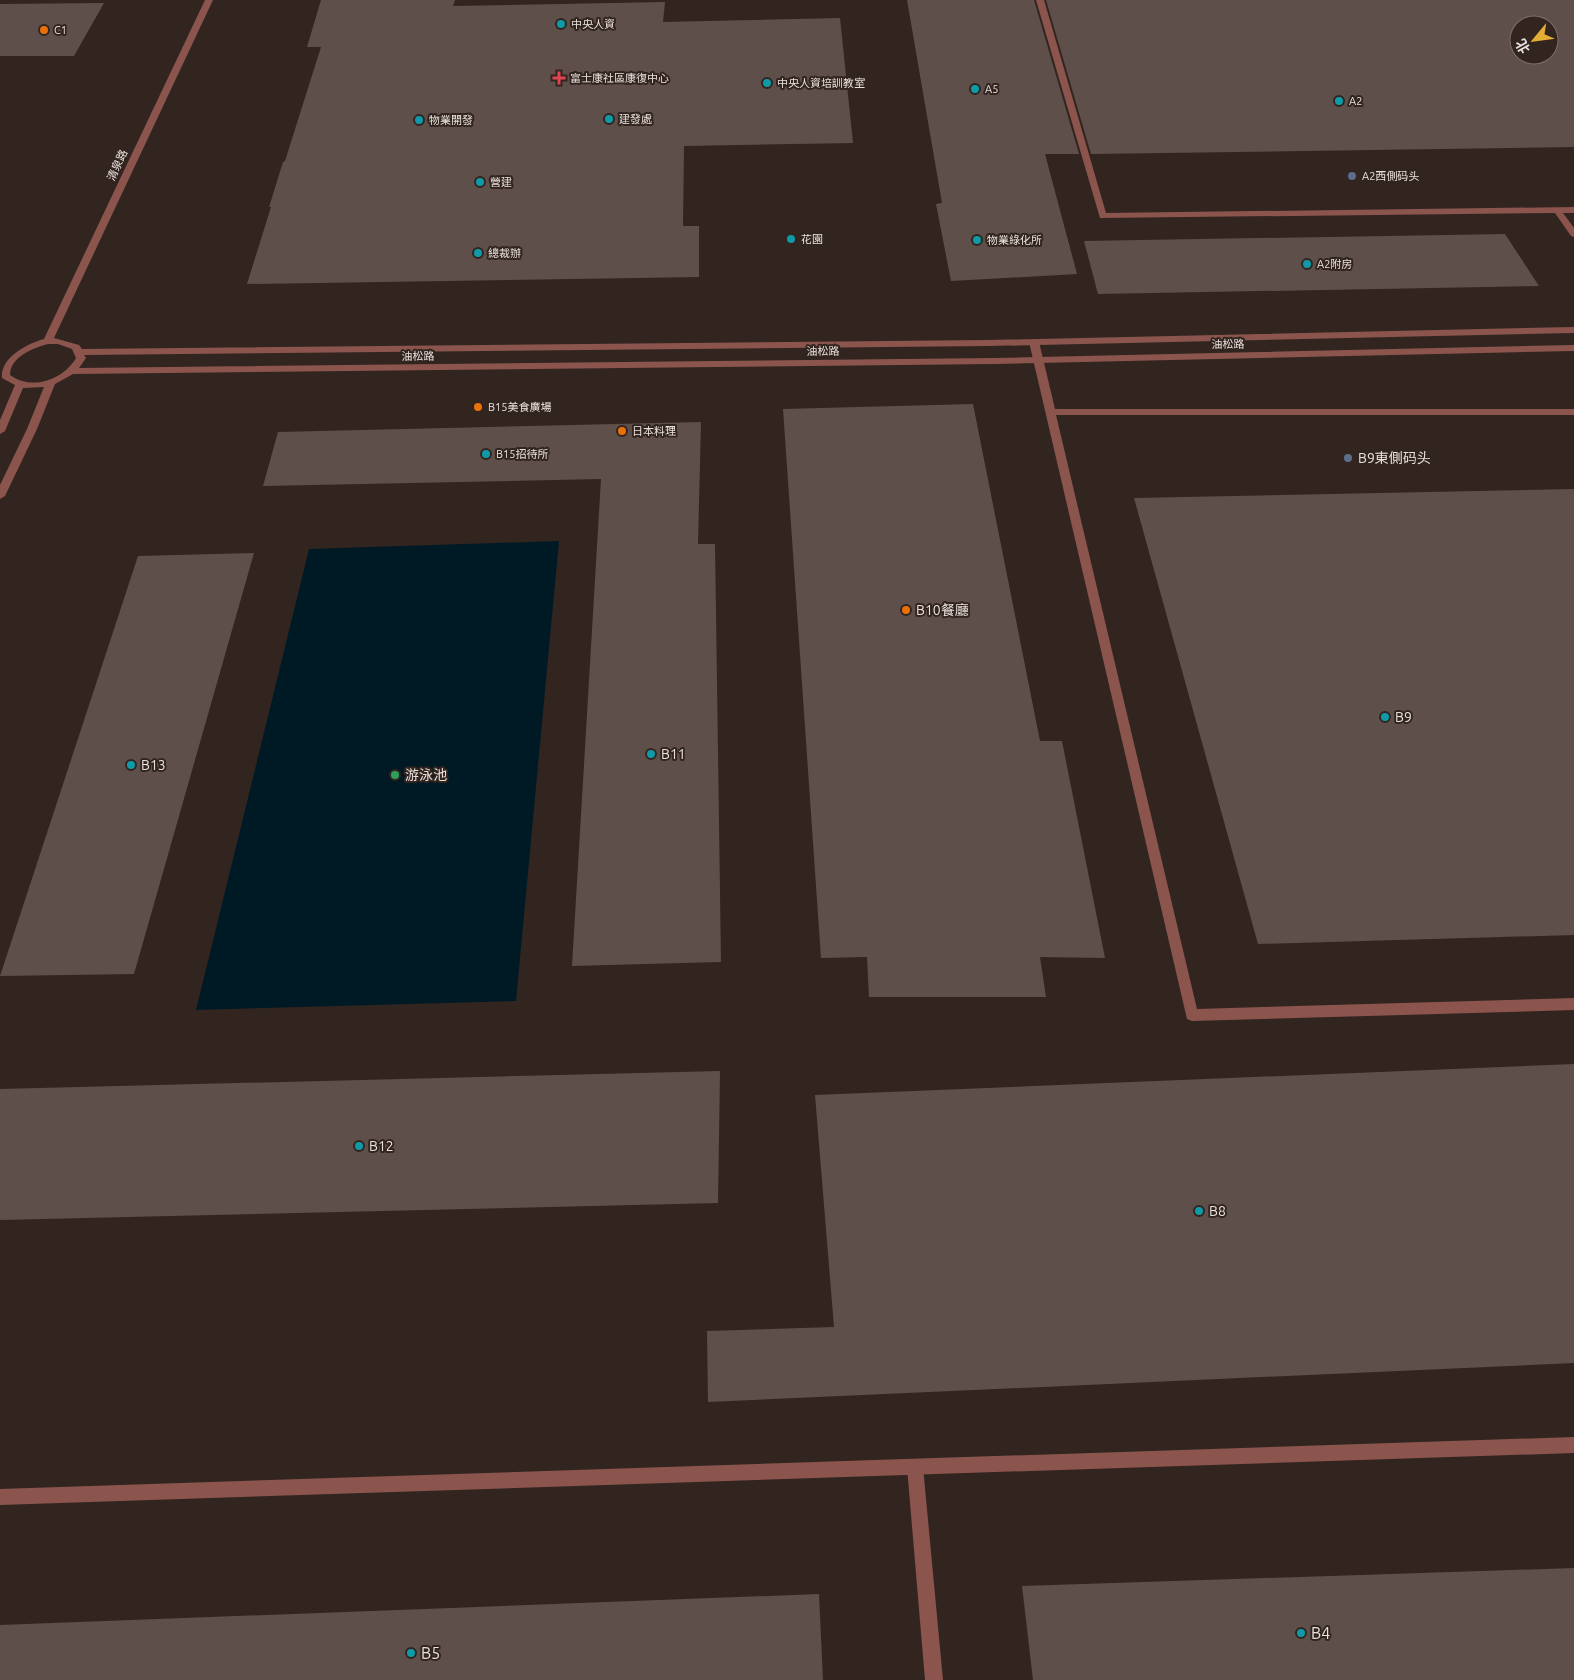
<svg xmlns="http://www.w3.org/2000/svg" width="1574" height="1680" viewBox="0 0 1574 1680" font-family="Ubuntu,'Noto Sans SC',sans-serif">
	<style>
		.water { fill: #001a25 }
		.building { fill: #5e4f4a; fill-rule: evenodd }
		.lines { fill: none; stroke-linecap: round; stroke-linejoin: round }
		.service { fill: #8b554d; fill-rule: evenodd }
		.tertiary { fill: #8b554d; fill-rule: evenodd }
		.culture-dot { fill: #0f9aa8; stroke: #322520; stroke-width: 2 }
		.food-dot { fill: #e8710a; stroke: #322520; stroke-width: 2 }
		.health-dot { fill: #e0444e; stroke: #322520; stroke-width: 2 }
		.service-dot { fill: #5c6f8a; stroke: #322520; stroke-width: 2 }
		.leisure-dot { fill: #2e9e5b; stroke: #322520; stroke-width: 2 }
		.labels { text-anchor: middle; stroke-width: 4; stroke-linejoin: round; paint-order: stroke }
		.far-poi-label { font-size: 11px; fill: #eae1dd; stroke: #322520; text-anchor: start }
		.far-street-label { font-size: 11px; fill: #eae1dd; stroke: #322520 }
		.poi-label { font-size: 14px; fill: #eae1dd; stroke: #322520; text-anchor: start }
		.near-poi-label { font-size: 16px; fill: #eae1dd; stroke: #322520; text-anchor: start }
	</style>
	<rect width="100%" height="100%" fill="#322520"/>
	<polygon class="water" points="559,541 516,1001 196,1010 309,549"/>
	<g class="building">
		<polygon points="321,0 455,0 453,6 665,2 663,22 840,18 853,143 684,146 683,226 699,226 699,277 247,284 271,207 269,207 283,162 285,161 321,47 307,47"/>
		<polygon points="907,0 1034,0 1079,154 1045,154 1077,274 951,281 936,204 942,203"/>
		<path d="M1046 0H1574V147L1091 154ZM1519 25H1549V55H1519Z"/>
		<polygon points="104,3 74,56 0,56 0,4"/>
		<polygon points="1505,234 1539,286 1098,294 1084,241"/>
		<polygon points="973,404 1040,741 1062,741 1105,958 1040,957 1046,997 869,997 867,957 821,958 783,409"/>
		<polygon points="701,422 698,544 715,544 721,962 572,966 601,479 263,486 278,432"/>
		<polygon points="1574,489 1574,935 1258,944 1134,498"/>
		<polygon points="254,553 134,974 0,976 138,556"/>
		<polygon points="1574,1064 1574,1363 708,1402 707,1331 834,1327 815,1095"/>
		<polygon points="720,1071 718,1203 0,1220 0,1089"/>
		<polygon points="1574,1568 1574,1680 1033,1680 1022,1586"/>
		<polygon points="819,1594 823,1680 0,1680 0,1625"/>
	</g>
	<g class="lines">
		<g class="service">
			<polygon points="1036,0 1044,0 1106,213 1574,207 1574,213 1563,213 1574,228 1574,237 1571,236 1555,213 1100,218"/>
			<polygon points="1034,339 1039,342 1055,409 1574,409 1574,415 1056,415 1197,1009 1574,998 1574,1010 1192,1021 1187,1019 1029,342"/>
			<polygon points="915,1459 921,1461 923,1467 943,1680 925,1680 907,1467 909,1461"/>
		</g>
		<g class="tertiary">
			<path d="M205 0H213L54 338 79 345 82 349 988 340 1574 327V333L988 346 84 355 86 358 79 368 995 358 1574 345V351L995 364 73 374 55 384 37 429 5 496 0 499V485L27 429 44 387 23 388 5 431 0 434V420L15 385 2 378C0 357 29 343 44 339ZM48 344H58L72 349 76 358C63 380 32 391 10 375 10 357 33 348 48 344Z"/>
			<polygon points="1574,1437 1574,1453 0,1505 0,1489"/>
		</g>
	</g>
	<g class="culture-dot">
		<circle cx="561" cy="24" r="5"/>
		<circle cx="767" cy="83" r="5"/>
		<circle cx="975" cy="89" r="5"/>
		<circle cx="1339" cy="101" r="5"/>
		<circle cx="609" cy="119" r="5"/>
		<circle cx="419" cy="120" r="5"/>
		<circle cx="480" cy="182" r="5"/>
		<circle cx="791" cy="239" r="5"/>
		<circle cx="977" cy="240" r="5"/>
		<circle cx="478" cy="253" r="5"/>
		<circle cx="1307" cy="264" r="5"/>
		<circle cx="486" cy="454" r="5"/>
		<circle cx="1385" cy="717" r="5"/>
		<circle cx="651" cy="754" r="5"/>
		<circle cx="131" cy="765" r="5"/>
		<circle cx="359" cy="1146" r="5"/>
		<circle cx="1199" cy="1211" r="5"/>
		<circle cx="1301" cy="1633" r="5"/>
		<circle cx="411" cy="1653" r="5"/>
	</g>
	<g class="food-dot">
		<circle cx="44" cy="30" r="5"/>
		<circle cx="478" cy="407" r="5"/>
		<circle cx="622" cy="431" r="5"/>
		<circle cx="906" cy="610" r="5"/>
	</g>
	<path class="health-dot" d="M556.5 70.5h5v5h5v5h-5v5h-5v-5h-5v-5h5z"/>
	<g class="service-dot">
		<circle cx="1352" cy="176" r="5"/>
		<circle cx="1348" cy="458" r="5"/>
	</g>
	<circle class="leisure-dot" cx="395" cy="775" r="5"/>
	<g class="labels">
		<g class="far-poi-label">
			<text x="571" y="28">中央人資</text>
			<text x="54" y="34">C1</text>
			<text x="570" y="82">富士康社區康復中心</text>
			<text x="777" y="87">中央人資培訓教室</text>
			<text x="985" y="93">A5</text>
			<text x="1349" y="105">A2</text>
			<text x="619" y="123">建發處</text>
			<text x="429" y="124">物業開發</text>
			<text x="1362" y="180">A2西側码头</text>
			<text x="490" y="186">營建</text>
			<text x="801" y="243">花園</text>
			<text x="987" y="244">物業綠化所</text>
			<text x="488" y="257">總裁辦</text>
			<text x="1317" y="268">A2附房</text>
			<text x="488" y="411">B15美食廣場</text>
			<text x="632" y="435">日本料理</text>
			<text x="496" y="458">B15招待所</text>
		</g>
		<g class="far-street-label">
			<text transform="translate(117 165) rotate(-65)" y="4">清泉路</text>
			<text transform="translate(1228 344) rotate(-1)" y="4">油松路</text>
			<text transform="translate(823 351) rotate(-1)" y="4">油松路</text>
			<text transform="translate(418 356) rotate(-1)" y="4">油松路</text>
		</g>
		<g class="poi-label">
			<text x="1358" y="463">B9東側码头</text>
			<text x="916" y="615">B10餐廳</text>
			<text x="1395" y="722">B9</text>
			<text x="661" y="759">B11</text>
			<text x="141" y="770">B13</text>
			<text x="405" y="780">游泳池</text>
			<text x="369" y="1151">B12</text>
			<text x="1209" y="1216">B8</text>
		</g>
		<g class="near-poi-label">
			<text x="1311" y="1639">B4</text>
			<text x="421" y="1659">B5</text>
		</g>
	</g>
	<g transform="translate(1534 40) rotate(241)"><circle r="24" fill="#322520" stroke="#7c706c"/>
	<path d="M0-4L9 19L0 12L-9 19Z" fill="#e4ae35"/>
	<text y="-8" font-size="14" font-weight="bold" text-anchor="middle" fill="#eae1dd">北</text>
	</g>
</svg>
